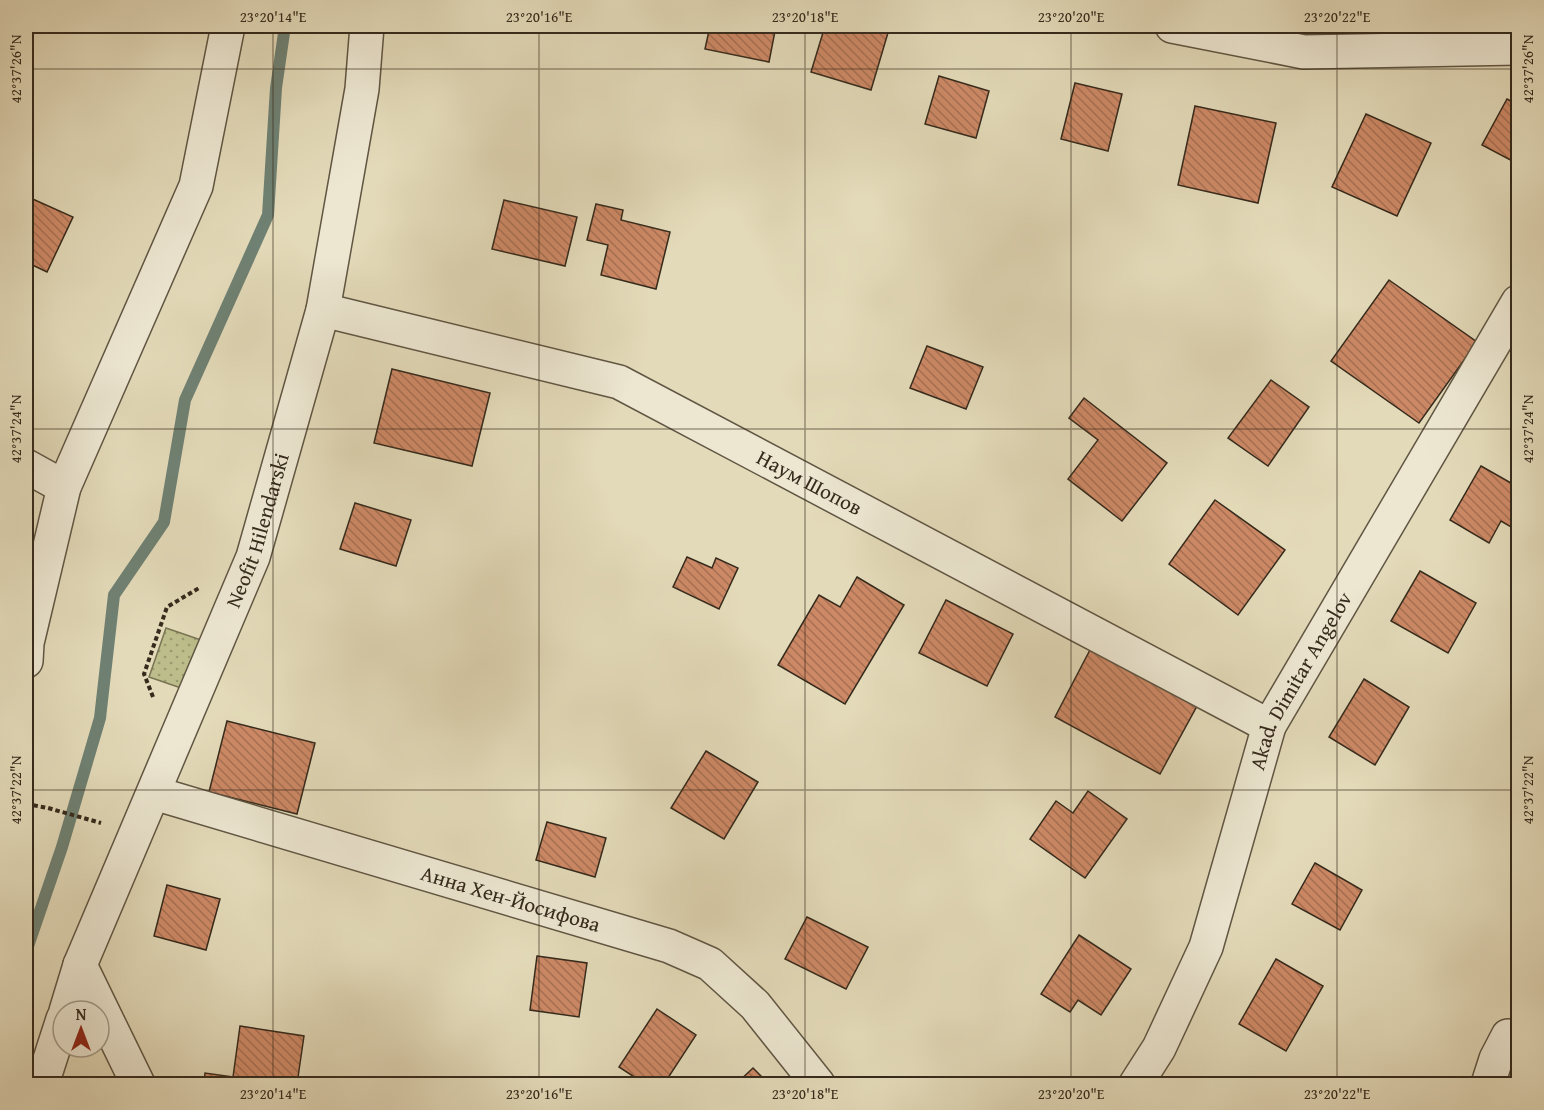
<svg xmlns="http://www.w3.org/2000/svg" width="1544" height="1110" viewBox="0 0 1544 1110" font-family="'Gentium Book Plus',serif">
	<style>
		.park { fill: url(#park-dots); stroke: #787453; stroke-width: 1.5 }
		.lines { fill: none; stroke-linecap: round; stroke-linejoin: round }
		.stream { stroke: #6f8173; stroke-width: 12 }
		.building { fill: url(#building-back-hatch); stroke: #352a1c; stroke-width: 1.5 }
		.minor-casing { stroke: #605643; stroke-width: 36 }
		.path { stroke: #352a1c; stroke-width: 4; stroke-dasharray: 4.5 3; stroke-linecap: butt }
		.minor { stroke: #ede7d2; stroke-width: 33 }
		.ticks { fill: none; stroke: #352a1c; stroke-width: 1.5; stroke-opacity: 0.45 }
		.labels { text-anchor: middle; stroke-width: 4.5; stroke-linejoin: round; paint-order: stroke }
		.street-label { font-size: 21px; fill: #352a1c; stroke: #ede7d2 }
		.neatline { fill: none; stroke: #352a1c; stroke-width: 2 }
		.ticks-label { font-size: 15px; text-anchor: middle; fill: #352a1c }
	</style>
	<defs>
		<pattern id="park-dots" width="8" height="8" patternUnits="userSpaceOnUse" patternTransform="scale(1.5)"><rect width="8" height="8" fill="#bcbd8a"/><path d="M2 2h.1M6 6h.1" fill="none" stroke="#9a9a70" stroke-width="1.8" stroke-linecap="round"/></pattern>
		<pattern id="building-back-hatch" width="6" height="6" patternUnits="userSpaceOnUse" patternTransform="scale(1.5)"><rect width="6" height="6" fill="#cd8966"/><path d="M-1 5l2 2M0 0l6 6M5-1l2 2" fill="none" stroke="#a77053"/></pattern>
	</defs>
	<rect width="100%" height="100%" fill="#e3dab9"/>
	<filter id="stains"><feTurbulence type="fractalNoise" baseFrequency=".00333" numOctaves="4"/><feColorMatrix values="0 0 0 0 .2 0 0 0 0 .09 0 0 0 0 .02 0 0 0 .5 -.17"/></filter>
	<radialGradient id="worn" r=".72"><stop offset=".6" stop-color="#630" stop-opacity="0"/><stop offset="1" stop-color="#630" stop-opacity=".3"/></radialGradient>
	<polygon class="park" points="166,628 201,640 184,689 149,677"/>
	<g class="lines">
		<polyline class="stream" points="26,952 62,847 100,718 114,595 164,522 185,400 268,215 276,88 285,26"/>
	</g>
	<g class="building">
		<polygon points="710,26 776,26 769,62 705,49"/>
		<polygon points="825,26 890,26 871,90 811,72"/>
		<polygon points="939,76 989,91 976,138 925,124"/>
		<polygon points="1075,83 1122,94 1108,151 1061,139"/>
		<polygon points="1507,99 1518,105 1518,164 1482,145"/>
		<polygon points="1195,106 1276,123 1258,203 1178,185"/>
		<polygon points="1366,114 1431,143 1397,216 1332,187"/>
		<polygon points="26,196 73,217 47,272 26,262"/>
		<polygon points="504,200 577,217 565,266 492,249"/>
		<polygon points="596,204 623,210 621,220 670,232 656,289 601,275 608,245 587,240"/>
		<polygon points="1389,280 1477,342 1419,423 1331,361"/>
		<polygon points="927,346 983,367 966,409 910,388"/>
		<polygon points="392,369 490,393 472,466 374,443"/>
		<polygon points="1271,380 1309,407 1268,466 1228,438"/>
		<polygon points="1084,398 1167,463 1122,521 1068,479 1098,440 1069,418"/>
		<polygon points="1481,466 1518,487 1518,531 1501,521 1489,543 1450,520"/>
		<polygon points="1215,500 1285,550 1238,615 1169,564"/>
		<polygon points="355,503 411,520 396,566 340,549"/>
		<polygon points="687,557 712,568 716,558 738,568 719,609 673,587"/>
		<polygon points="1420,571 1476,603 1448,653 1391,621"/>
		<polygon points="857,577 904,605 845,704 778,665 819,595 840,607"/>
		<polygon points="946,600 1013,634 987,686 919,653"/>
		<polygon points="1091,648 1197,706 1160,774 1055,717"/>
		<polygon points="1364,679 1409,707 1375,765 1329,737"/>
		<polygon points="227,721 315,743 297,814 209,792"/>
		<polygon points="706,751 758,782 724,839 671,808"/>
		<polygon points="1088,791 1127,819 1085,878 1030,839 1056,801 1073,813"/>
		<polygon points="547,822 606,838 595,877 536,860"/>
		<polygon points="1315,863 1362,890 1340,930 1292,904"/>
		<polygon points="167,885 220,899 206,950 154,936"/>
		<polygon points="807,917 868,947 846,989 785,959"/>
		<polygon points="1079,935 1131,969 1101,1015 1078,1000 1070,1012 1041,994"/>
		<polygon points="537,956 587,963 579,1017 530,1010"/>
		<polygon points="1276,959 1323,986 1286,1051 1239,1024"/>
		<polygon points="657,1009 696,1035 664,1084 645,1084 619,1067"/>
		<polygon points="240,1026 304,1036 297,1084 204,1084 205,1073 233,1077"/>
		<polygon points="753,1068 769,1084 736,1084"/>
	</g>
	<g class="lines">
		<defs>
			<g id="minor">
				<polyline points="1172,26 1304,52 1518,48"/>
				<path id="s1" d="M323 310 619 382 1269 726"/>
				<polyline points="26,466 64,487"/>
				<polyline points="26,661 27,643 64,487 196,186 228,26"/>
				<path id="s2" d="M154 793 669 946 710 964 755 1005 818 1084"/>
				<polyline points="80,965 138,1084"/>
				<path id="s3" d="M66 1011 80 965 253 557 323 310 362 89 367 26"/>
				<polyline points="42,1084 63,1019"/>
				<path id="s4" d="M1136 1084 1159 1048 1206 947 1269 726 1518 302"/>
				<polyline points="1488,1084 1496,1059 1508,1036 1518,1040"/>
			</g>
		</defs>
		<use href="#minor" class="minor-casing"/>
		<g class="path">
			<polyline points="153,697 144,674 167,607 199,588"/>
			<polyline points="26,804 48,808 101,823"/>
		</g>
		<use href="#minor" class="minor"/>
	</g>
	<path class="ticks" d="M273 26V1084M539 26V1084M805 26V1084M1071 26V1084M1337 26V1084M26 69H1518M26 429H1518M26 790H1518"/>
	<g class="labels">
		<g class="street-label">
			<text dy="7" stroke="none"><textPath href="#s1" startOffset="520">Наум Шопов</textPath></text>
			<text dy="7" stroke="none"><textPath href="#s3" startOffset="518">Neofit Hilendarski</textPath></text>
			<text dy="7" stroke="none"><textPath href="#s4" startOffset="438">Akad. Dimitar Angelov</textPath></text>
			<text dy="7" stroke="none"><textPath href="#s2" startOffset="372">Анна Хен-Йосифова</textPath></text>
		</g>
	</g>
	<rect width="1544" height="1110" fill="none" stroke="#e3dab9" stroke-width="66"/>
	<g transform="translate(81 1029)"><circle r="28" fill="#ede7d2" stroke="#a39b89" stroke-width="1.5"/>
	<path d="M0-4.5L10 22L0 15L-10 22Z" fill="#8f2418"/>
	<text y="-9" font-size="16" font-weight="bold" text-anchor="middle" fill="#352a1c">N</text>
	</g>
	<rect x="33" y="33" width="1478" height="1044" class="neatline"/>
	<g class="ticks-label">
		<text x="273" y="22">23°20'14"E</text>
		<text x="539" y="22">23°20'16"E</text>
		<text x="805" y="22">23°20'18"E</text>
		<text x="1071" y="22">23°20'20"E</text>
		<text x="1337" y="22">23°20'22"E</text>
		<text transform="translate(16 69) rotate(-90)" y="5">42°37'26"N</text>
		<text transform="translate(1528 69) rotate(-90)" y="5">42°37'26"N</text>
		<text transform="translate(16 429) rotate(-90)" y="5">42°37'24"N</text>
		<text transform="translate(1528 429) rotate(-90)" y="5">42°37'24"N</text>
		<text transform="translate(16 790) rotate(-90)" y="5">42°37'22"N</text>
		<text transform="translate(1528 790) rotate(-90)" y="5">42°37'22"N</text>
		<text x="273" y="1099">23°20'14"E</text>
		<text x="539" y="1099">23°20'16"E</text>
		<text x="805" y="1099">23°20'18"E</text>
		<text x="1071" y="1099">23°20'20"E</text>
		<text x="1337" y="1099">23°20'22"E</text>
	</g>
	<rect width="100%" height="100%" filter="url(#stains)"/>
	<rect width="100%" height="100%" fill="url(#worn)"/>
</svg>
